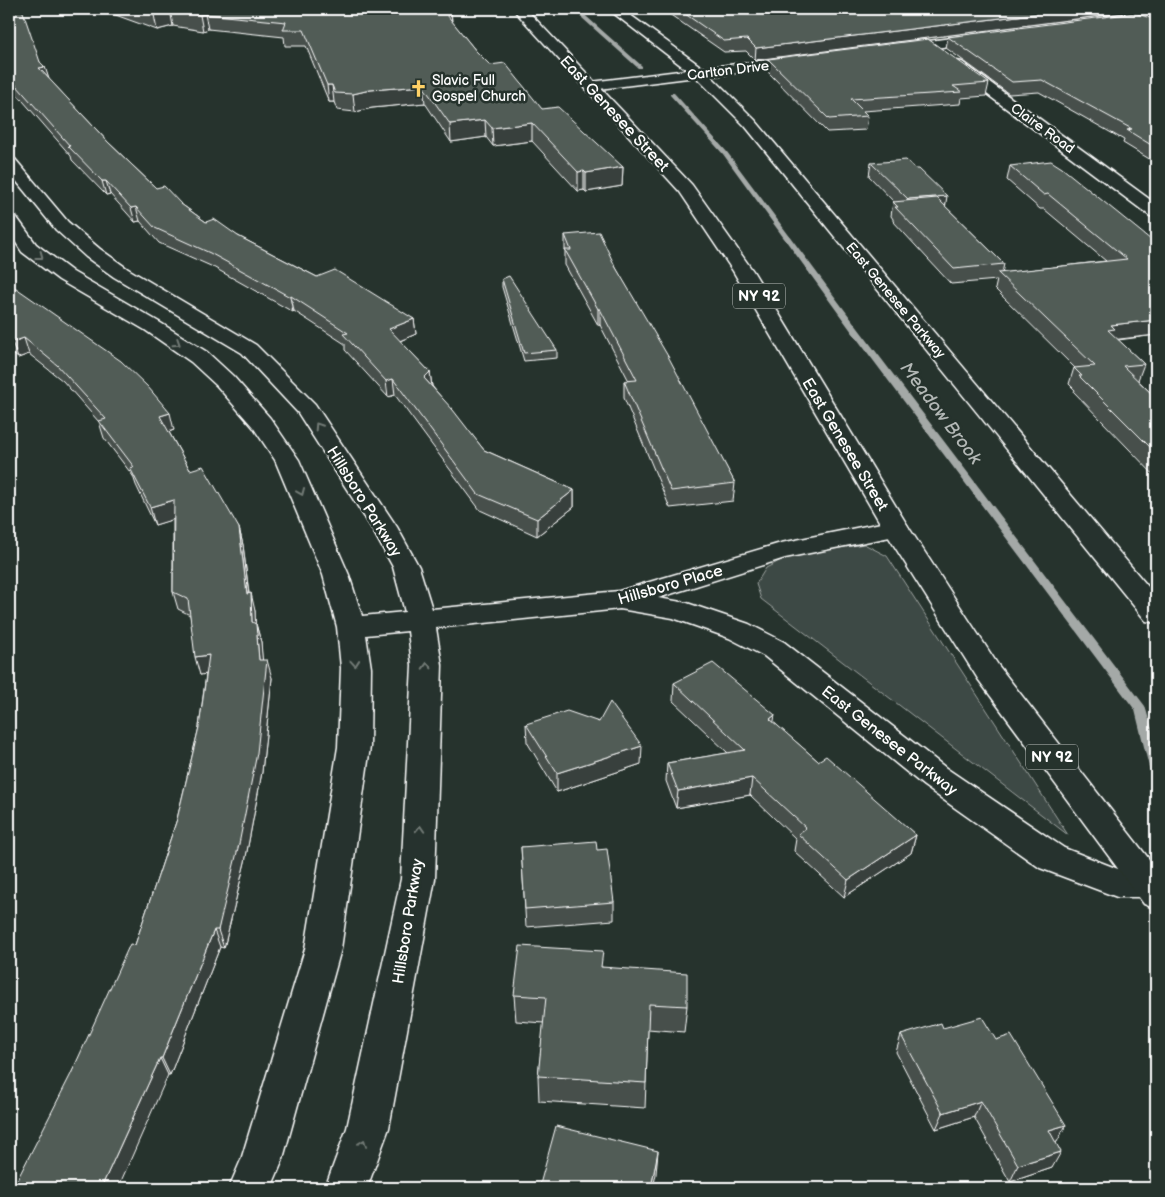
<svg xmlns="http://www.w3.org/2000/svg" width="1165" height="1197" viewBox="0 0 1165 1197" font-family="'Balsamiq Sans',sans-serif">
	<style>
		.green { fill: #3e4944; stroke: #9ea4a2 }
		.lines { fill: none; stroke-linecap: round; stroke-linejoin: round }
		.stream { fill: #a4a9a7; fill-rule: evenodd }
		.street-casing { stroke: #fff; stroke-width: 3 }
		.primary-casing { stroke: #fff; stroke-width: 3 }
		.street { fill: #26332d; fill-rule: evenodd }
		.primary { fill: #26332d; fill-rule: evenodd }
		.wall { fill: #464f4b; stroke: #fff }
		.shaded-wall { fill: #39403d; stroke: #fff }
		.building { fill: #515c57; stroke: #fff }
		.oneway { stroke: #727a76 }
		.labels { text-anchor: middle; stroke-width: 5; stroke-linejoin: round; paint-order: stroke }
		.far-street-label { font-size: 14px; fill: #fff; stroke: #26332d }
		.far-poi-label { font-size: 14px; fill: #fff; stroke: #26332d; text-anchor: start }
		.shield { fill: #26332d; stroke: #bec2c0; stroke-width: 1 }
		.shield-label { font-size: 15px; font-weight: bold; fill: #fff }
		.street-label { font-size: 16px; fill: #fff; stroke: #26332d }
		.water-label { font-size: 18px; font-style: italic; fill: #b3b8b6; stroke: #26332d }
	</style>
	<rect width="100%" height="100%" fill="#26332d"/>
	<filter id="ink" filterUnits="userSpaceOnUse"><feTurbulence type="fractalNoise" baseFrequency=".02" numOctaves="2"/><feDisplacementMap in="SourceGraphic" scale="10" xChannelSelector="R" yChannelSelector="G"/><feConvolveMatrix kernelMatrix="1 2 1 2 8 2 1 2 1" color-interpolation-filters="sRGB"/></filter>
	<g filter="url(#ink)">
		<polygon class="green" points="864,544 887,556 1068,835 761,599 756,584 766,568 789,556"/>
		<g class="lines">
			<g class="stream">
				<polygon points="572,9 578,9 642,66 642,68 638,68"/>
				<polygon points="670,93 674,93 727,152 858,328 1145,706 1156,743 1156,772 1151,771 1149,767 1135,710 852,332 723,154 670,95"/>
			</g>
			<defs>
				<g id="street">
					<polygon points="608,9 622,9 703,68 805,56 810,57 812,60 810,63 805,64 711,76 755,120 1156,596 1156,623 1146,621 745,126 696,77 591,90 586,89 584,86 586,83 591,82 687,70"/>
					<polygon points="1123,9 1135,9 1139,16 1156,23 1156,32 1130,21"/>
					<polygon points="983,34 990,38 988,41 897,53 890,49 897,45"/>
					<polygon points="957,61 962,62 1156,204 1156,217 1150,216 952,68 950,65 952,62"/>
					<polygon points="9,157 15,159 68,222 100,249 128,269 256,345 315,404 397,527 419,567 432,609 619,591 781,543 896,520 905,522 909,528 905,534 785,558 658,598 687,603 749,624 784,642 946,768 1064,848 1118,869 1156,869 1156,897 1117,897 1040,868 924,786 764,656 729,638 673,618 620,609 436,628 442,665 435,879 389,1128 367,1188 325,1188 347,1128 401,879 412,665 408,631 366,635 371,668 370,747 341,949 282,1162 271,1188 229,1188 241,1160 305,949 338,747 341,668 337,627 323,575 275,460 253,427 217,386 191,362 145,330 59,280 22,252 9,232 9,214 15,215 36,244 73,272 159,322 207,352 233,376 270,418 299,460 349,575 362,616 405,612 393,567 371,527 298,413 242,353 114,277 86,257 56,230 9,172"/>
				</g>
				<polygon id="primary" points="513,9 526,9 692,185 753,271 909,528 998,665 1156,868 1156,909 1144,904 978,679 883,528 733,271 680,192"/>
			</defs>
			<use href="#street" class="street-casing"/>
			<use href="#primary" class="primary-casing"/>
			<use href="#street" class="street"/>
			<use href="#primary" class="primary"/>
		</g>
		<g class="wall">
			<polygon points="9,9 40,62 45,67 48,78 108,142 156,188 181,204 206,222 238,236 317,277 414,319 416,334 400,341 430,372 432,386 484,450 574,490 574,507 537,536 480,510 395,395 388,397 345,350 345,344 294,311 293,312 213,267 159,243 140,221 135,222 110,194 106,195 72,160 71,156 9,85"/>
			<polygon points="99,9 451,9 452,22 476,51 490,65 542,109 623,167 622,186 586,192 584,190 578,191 532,141 493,146 486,137 451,142 425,103 372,108 355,112 337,110 334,102 329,102 306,46 285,46 284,37 208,29 203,31 173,26 157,30"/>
			<polygon points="662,9 1124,9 1123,13 755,60 746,51 724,52"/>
			<polygon points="1136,9 1156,9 1156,163 1123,143 1124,140 1039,92 1009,94 946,48 948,37 1140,15"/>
			<polygon points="768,59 989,83 986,96 961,98 960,104 863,111 868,116 866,130 827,132 767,71"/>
			<polygon points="871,163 945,206 1004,264 1002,273 1106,261 1044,209 1040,209 1007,180 1010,166 1156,244 1156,335 1118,340 1144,364 1138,380 1156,398 1156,477 1074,392 1075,390 1069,384 1074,368 1075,368 995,289 997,280 951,284 893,221 893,219 891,216 893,202 894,202 869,176"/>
			<polygon points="565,235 615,266 735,483 733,501 670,508 624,398 624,381 629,381 600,325 598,325 565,265"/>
			<polygon points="502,279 557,350 557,358 524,361 502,287"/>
			<polygon points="9,285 174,430 169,432 190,470 239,528 243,545 249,593 255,611 255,624 256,624 261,642 262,660 272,678 262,772 245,862 224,948 220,947 170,1075 71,1074 135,945 177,819 199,727 206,674 200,675 190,615 178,609 173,592 173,519 155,525 136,485 133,476 104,438 99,422 63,381 29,354 18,358 9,351"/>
			<polygon points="674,683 774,723 818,761 916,835 911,853 844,897 794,851 796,839 750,795 676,808 666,781 667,763 728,753 673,701"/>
			<polygon points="599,722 641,764 557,792 527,742 526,724"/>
			<polygon points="521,847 597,850 614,902 614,920 526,927"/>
			<polygon points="602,967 687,1006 684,1032 648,1029 646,1083 645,1108 539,1101 538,1076 544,1023 516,1021 514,995"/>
			<polygon points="943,1028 1057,1142 1056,1142 1052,1168 1010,1182 974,1117 936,1129 896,1052 901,1035"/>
		</g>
		<g class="shaded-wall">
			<polygon points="1075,9 1124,9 1123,13 755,60 756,48"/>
			<polygon points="170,10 173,26 157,30 154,15"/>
			<polygon points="443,10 451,10 452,25"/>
			<polygon points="205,14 208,29 203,31 200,15"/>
			<polygon points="45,67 49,79 39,68"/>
			<polygon points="327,85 332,85 334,102 329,102"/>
			<polygon points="423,86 425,103 372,108 355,112 353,94 370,90"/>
			<polygon points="485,120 486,137 451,142 450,124"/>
			<polygon points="532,123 532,141 493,146 492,128"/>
			<polygon points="623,167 622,186 586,192 586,173"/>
			<polygon points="584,171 584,190 578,191 578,172"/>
			<polygon points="102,181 106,181 110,194 106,195"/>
			<polygon points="947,196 945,209 906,213 908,199"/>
			<polygon points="136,207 140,221 135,222 131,208"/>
			<polygon points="291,296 294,311 293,312 290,297"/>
			<rect x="598" y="309" width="2" height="16"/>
			<polygon points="414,319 416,334 390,345 389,329"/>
			<polygon points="1156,320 1156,335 1111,340 1108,330 1111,325"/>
			<polygon points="24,338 29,354 18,358 12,342"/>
			<polygon points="430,372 432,387 424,378"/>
			<polygon points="393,379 395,395 388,397 386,381"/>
			<polygon points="170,413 174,430 165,433 160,416"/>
			<polygon points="574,490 574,507 537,536 537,519"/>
			<polygon points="174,500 178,518 155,525 150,507"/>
			<polygon points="239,528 243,545 251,612 247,594"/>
			<polygon points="251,593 255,611 256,640 252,622"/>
			<polygon points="256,624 261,642 264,678 259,660"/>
			<polygon points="209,655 214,673 200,675 195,657"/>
			<polygon points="267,660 272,678 262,772 245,862 224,948 218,930"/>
			<polygon points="775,715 772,732 770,719"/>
			<polygon points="642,746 641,764 557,792 557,773"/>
			<polygon points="752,778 750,795 676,808 678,791"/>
			<polygon points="916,835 911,853 844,897 848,880"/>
			<polygon points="214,930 220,947 170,1075 162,1058"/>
			<polygon points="160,1058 168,1075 118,1188 101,1188"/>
			<polygon points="981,1101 974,1117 936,1129 943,1113"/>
			<polygon points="1066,1125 1057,1142 1040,1147 1049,1130"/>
			<polygon points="658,1151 656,1174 653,1188 651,1188"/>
			<polygon points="1061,1152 1052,1168 1010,1182 1018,1165"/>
		</g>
		<g class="building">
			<polygon points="9,9 22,9 40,62 45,67 39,68 108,142 156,188 164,186 181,204 206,222 214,219 238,236 317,277 335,270 414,319 389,329 430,372 424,378 453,410 484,450 574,490 537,519 478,494 393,379 386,381 343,334 348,333 291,296 290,297 210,253 155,228 136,207 131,208 106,181 102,181 68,146 70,146 9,77"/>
			<polygon points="138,9 451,9 451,10 443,10 476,51 490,65 505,63 542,109 558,107 623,167 586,173 584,171 578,172 532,123 492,128 485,120 450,124 423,86 370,90 353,94 335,93 332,85 327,85 304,30 283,30 286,22 205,14 200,15 170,10 154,15"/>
			<polygon points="678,9 1075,9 756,48 747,39 724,41"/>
			<polygon points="1135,13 1156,20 1156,148 1127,130 1132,129 1042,80 1012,82 948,37"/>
			<polygon points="928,39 989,83 953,86 962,92 851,99 868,116 829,119 768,59"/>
			<polygon points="906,160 916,169 919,169 947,196 908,199 871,163"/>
			<polygon points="1051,161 1062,168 1156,244 1156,320 1111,325 1115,329 1108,330 1144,364 1123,366 1156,398 1156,453 1079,376 1082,376 1074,368 1095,366 998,273 1127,259 1048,194 1044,195 1010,166"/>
			<polygon points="937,198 1004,264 954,269 895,207 898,207 893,202"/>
			<polygon points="599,232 615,266 669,358 735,483 671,491 624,381 637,380 600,309 598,309 565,250 571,250 565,235"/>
			<polygon points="509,276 557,350 524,353 502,279"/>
			<polygon points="9,285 16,288 121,361 148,387 170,413 160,416 190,470 203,466 239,528 247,594 251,593 252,622 256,624 259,660 267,660 257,753 239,844 218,930 214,930 162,1058 160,1058 101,1188 13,1188 71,1074 130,944 135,945 177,819 199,727 209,655 195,657 188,599 173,592 174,500 150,507 130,468 134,467 99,421 106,419 57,365 24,338 12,342 9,340"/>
			<polygon points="713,663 775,715 770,719 818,761 826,756 916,835 848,880 798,834 806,828 752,778 678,791 667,763 745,750 674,683"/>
			<polygon points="610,702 642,746 557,773 526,724 567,711 599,722"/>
			<polygon points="596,841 597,850 607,849 614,902 525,909 521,847"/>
			<polygon points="520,946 603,951 601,967 687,973 687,1006 649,1004 646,1083 538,1076 546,997 514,995"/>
			<polygon points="982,1017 996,1040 1011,1035 1066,1125 1049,1130 1061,1152 1018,1165 981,1101 943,1113 901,1035 941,1023 943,1028"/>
			<polygon points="556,1126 658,1151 651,1188 539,1188"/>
		</g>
		<defs><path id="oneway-chevron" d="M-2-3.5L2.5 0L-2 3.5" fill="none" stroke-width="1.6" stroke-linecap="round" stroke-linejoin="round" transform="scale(1.25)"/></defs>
		<g class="oneway">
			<use href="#oneway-chevron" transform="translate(40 256) rotate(37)"/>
			<use href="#oneway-chevron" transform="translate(177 343) rotate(33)"/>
			<use href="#oneway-chevron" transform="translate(318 426) rotate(-123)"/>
			<use href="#oneway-chevron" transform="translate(301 492) rotate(67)"/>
			<use href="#oneway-chevron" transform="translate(355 663) rotate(85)"/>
			<use href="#oneway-chevron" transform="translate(427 666) rotate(-92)"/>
			<use href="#oneway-chevron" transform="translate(420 829) rotate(-87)"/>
			<use href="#oneway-chevron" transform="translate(363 1143) rotate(-69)"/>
		</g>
	</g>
	<defs>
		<symbol id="church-bare" viewBox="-9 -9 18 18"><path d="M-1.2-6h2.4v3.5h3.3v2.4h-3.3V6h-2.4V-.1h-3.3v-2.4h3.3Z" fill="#ffd166" stroke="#26332d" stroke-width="2.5" paint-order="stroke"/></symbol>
	</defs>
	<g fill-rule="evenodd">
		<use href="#church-bare" x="406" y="76" width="25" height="25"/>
	</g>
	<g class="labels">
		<g class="far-street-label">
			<text transform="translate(728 70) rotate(-7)" y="5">Carlton Drive</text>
			<text transform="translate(1043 128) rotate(36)" y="5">Claire Road</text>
			<text transform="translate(896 300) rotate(50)" y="5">East Genesee Parkway</text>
		</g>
		<g class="far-poi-label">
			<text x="432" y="85">Slavic Full<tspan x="432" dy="16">Gospel Church</tspan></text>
		</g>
		<g class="shield">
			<rect x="733" y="283.5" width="52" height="25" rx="4"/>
			<rect x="1026" y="744.5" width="52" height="25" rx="4"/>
		</g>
		<g class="shield-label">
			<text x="759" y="301">NY 92</text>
			<text x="1052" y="762">NY 92</text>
		</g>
		<g class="street-label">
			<text transform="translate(615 113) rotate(47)" y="6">East Genesee Street</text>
			<text transform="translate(846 444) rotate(59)" y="6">East Genesee Street</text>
			<text transform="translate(365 501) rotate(58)" y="6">Hillsboro Parkway</text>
			<text transform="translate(670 584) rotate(-16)" y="6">Hillsboro Place</text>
			<text transform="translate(890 740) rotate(38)" y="6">East Genesee Parkway</text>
			<text transform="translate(407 921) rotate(-81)" y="6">Hillsboro Parkway</text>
		</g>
		<g class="water-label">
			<text transform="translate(941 413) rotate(53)" y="6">Meadow Brook</text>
		</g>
	</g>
	<rect width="1165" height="1197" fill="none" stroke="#26332d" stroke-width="30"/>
	<rect x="15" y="15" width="1135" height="1167" fill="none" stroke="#fff" stroke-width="2" filter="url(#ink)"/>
</svg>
